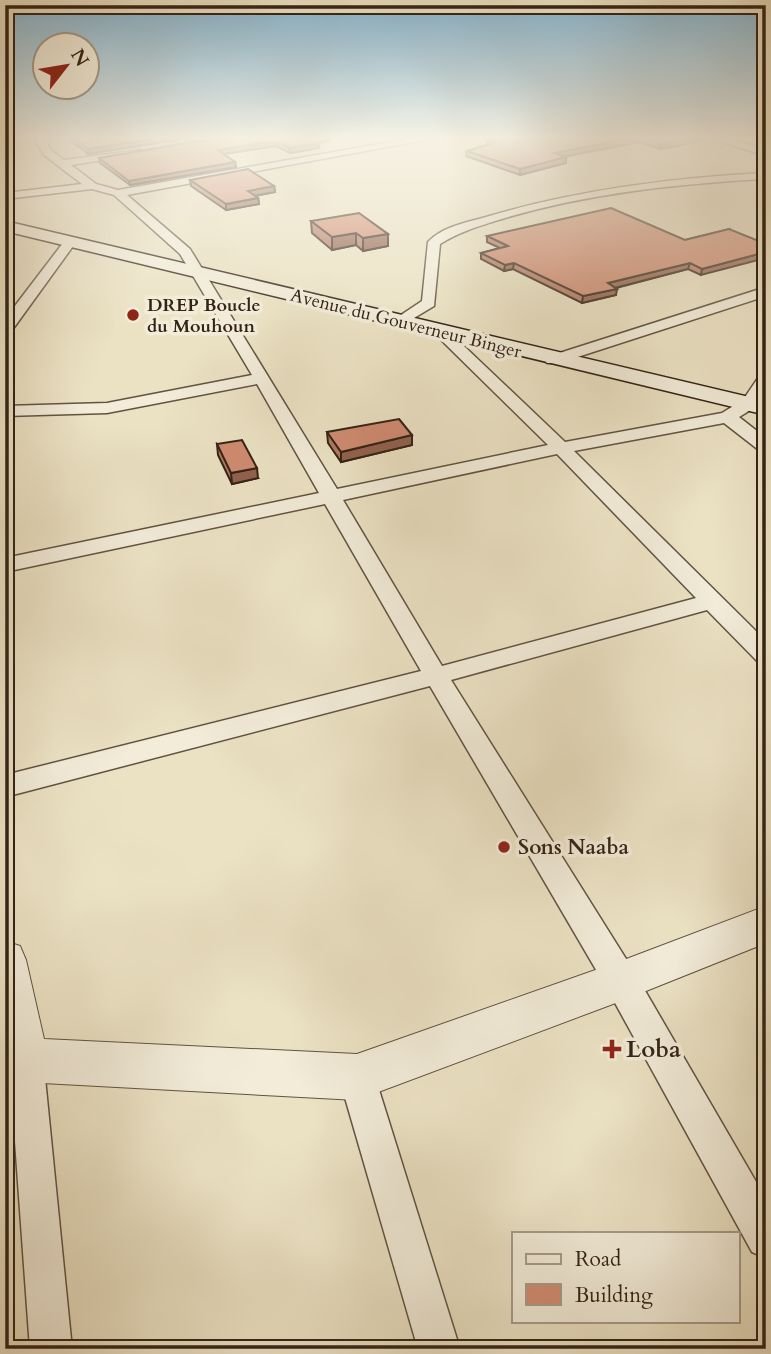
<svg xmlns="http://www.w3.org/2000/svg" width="771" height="1354" viewBox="0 0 771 1354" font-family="Cardo,serif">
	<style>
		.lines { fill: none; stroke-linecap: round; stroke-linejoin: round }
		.minor-casing { stroke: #615342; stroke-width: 3 }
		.tertiary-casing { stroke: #615342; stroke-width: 2 }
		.secondary-casing { stroke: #332316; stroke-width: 3 }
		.minor { fill: #f2ecd9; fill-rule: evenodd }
		.tertiary { fill: #f2ecd9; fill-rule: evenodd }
		.secondary { fill: #f2ecd9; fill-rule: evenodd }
		.wall { fill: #b37861; stroke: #332316; stroke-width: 2 }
		.shaded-wall { fill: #92614f; stroke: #332316; stroke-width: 2 }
		.building { fill: #d08b71; stroke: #332316; stroke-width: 2 }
		.poi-dot { fill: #8f2418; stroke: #f2ecd9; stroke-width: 2.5 }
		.labels { text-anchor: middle; stroke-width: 7; stroke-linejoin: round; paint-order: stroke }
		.far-poi-label { font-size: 18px; font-weight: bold; fill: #332316; stroke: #f2ecd9; text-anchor: start }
		.far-street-label { font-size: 18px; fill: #332316; stroke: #f2ecd9 }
		.poi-label { font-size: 21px; font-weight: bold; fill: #332316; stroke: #f2ecd9; text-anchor: start }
		.near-poi-label { font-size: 24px; font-weight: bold; fill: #332316; stroke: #f2ecd9; text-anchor: start }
	</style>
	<rect width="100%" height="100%" fill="#ebe2c4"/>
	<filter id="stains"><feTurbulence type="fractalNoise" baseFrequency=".00286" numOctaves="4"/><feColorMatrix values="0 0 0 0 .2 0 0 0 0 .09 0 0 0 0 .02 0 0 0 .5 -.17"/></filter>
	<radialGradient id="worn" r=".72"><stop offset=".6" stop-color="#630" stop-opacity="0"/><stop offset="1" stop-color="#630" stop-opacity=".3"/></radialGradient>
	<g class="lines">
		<defs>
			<g id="minor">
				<path d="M34 138H44L52 151 64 160 140 150 141 152 136 155 71 165 96 184 118 190 413 138H436L127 195 190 249 337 489 548 445 436 335 433 332 436 329H446L565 442 722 413 743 400 760 375 766 373C766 398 760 405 739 417L766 438V452L760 451 724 423 574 451 766 641V664L758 662 707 610 451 680 633 970 766 1199V1258L752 1252 609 992 430 686 5 797V775L421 671 325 504 5 572V558L319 493 257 384 107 413 5 416V406L107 403 252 375 180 254 114 195 92 189 5 199V193L82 184 44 155ZM557 454 696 598 442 666 343 500Z"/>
				<polygon points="710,138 726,138 766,150 766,156"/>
				<path d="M766 173V179C678 184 590 193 505 218 483 225 460 231 440 244L434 306 404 324H394L392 321 422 301 428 242C442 227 467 222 486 217 577 190 671 178 766 173Z"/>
				<polygon points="70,238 76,242 10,333 5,334 5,319 66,239"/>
				<polygon points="766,287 766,296 559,363 547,363 545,360 547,357"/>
				<polygon points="26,1041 38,1046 43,1058 72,1349 30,1349 9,1058 14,1046"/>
				<polygon points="357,1059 369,1065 375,1077 460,1349 418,1349 339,1077 345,1065"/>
			</g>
			<g id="tertiary">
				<polygon points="5,138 19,138 5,143"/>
				<polygon points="766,906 766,943 621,1001 357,1100 5,1081 5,941 20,946 26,960 44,1039 357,1054 621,961"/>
			</g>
			<polygon id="secondary" points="5,221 766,401 766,415 5,231"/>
		</defs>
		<use href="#minor" class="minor-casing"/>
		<use href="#tertiary" class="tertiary-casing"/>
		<use href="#secondary" class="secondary-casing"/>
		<use href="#minor" class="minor"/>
		<use href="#tertiary" class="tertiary"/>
		<use href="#secondary" class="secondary"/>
	</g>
	<g class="wall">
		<polygon points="68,138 186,138 88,154"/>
		<polygon points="217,138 329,141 318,143 319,143 319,148 290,153 276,146 223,154 235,162 236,167 130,185 100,163 99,158"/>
		<polygon points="500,138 708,138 678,146 660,149 639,142 565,156 566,163 520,175 466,156 467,151 487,145 487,141"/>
		<polygon points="190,180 274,186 275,192 255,196 258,198 259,204 226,210 191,186"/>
		<polygon points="311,221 388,234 388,246 363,251 356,245 332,250 312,233"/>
		<polygon points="729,229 701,275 688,269 616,288 616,295 582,303 513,269 504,271 481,259 481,253 500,248 487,242 487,236 685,240"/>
		<polygon points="327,432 412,435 412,445 341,462 328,443"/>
		<polygon points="217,444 258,478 232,484 218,455"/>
		<polygon points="766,1120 766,1134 761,1126"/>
	</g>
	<g class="shaded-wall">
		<polygon points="158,138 186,138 88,154 88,149"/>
		<polygon points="319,138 329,138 329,141 311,144 311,139"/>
		<polygon points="631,138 639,138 639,142 553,159 554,153"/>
		<polygon points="689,138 708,138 678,146 660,149 661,144"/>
		<polygon points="275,141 276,146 218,155 218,150"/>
		<polygon points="319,143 319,148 290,153 289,148"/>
		<polygon points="566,157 566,163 520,175 520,169"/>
		<polygon points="235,162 236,167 130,185 129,181"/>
		<polygon points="274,186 275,192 248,197 248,191"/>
		<polygon points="258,198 259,204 226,210 226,204"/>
		<polygon points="356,233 356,245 332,250 332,237"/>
		<polygon points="388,234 388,246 363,251 363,238"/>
		<polygon points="766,252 766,258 701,275 702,269"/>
		<polygon points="514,263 513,269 504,271 505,265"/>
		<polygon points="690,263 688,269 607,290 608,283"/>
		<polygon points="617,289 616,295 582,303 583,296"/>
		<polygon points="412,435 412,445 341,462 341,452"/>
		<polygon points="257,468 258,478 232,484 231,473"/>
	</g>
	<g class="building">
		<polygon points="73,138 158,138 88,149"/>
		<polygon points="217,138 319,138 311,139 319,143 289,148 275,141 218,150 235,162 129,181 99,158"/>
		<polygon points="500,138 631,138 554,153 566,157 520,169 467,151 494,143 487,141"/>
		<polygon points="645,138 689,138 661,144"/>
		<polygon points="248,169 274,186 248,191 258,198 226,204 190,180"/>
		<polygon points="611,208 685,240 729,229 766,244 766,252 702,269 690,263 608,283 617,289 583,296 514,263 505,265 481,253 508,246 487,236"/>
		<polygon points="359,213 388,234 363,238 356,233 332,237 311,221"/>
		<polygon points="399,419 412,435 341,452 327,432"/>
		<polygon points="242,440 257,468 231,473 217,444"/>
	</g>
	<linearGradient id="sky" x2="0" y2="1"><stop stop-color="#88b8d4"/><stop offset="0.42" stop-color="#f6f2e4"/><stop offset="1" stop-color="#f6f2e4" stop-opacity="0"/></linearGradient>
	<rect width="771" height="328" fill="url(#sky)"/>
	<g class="poi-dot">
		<circle cx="133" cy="315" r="7"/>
		<circle cx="504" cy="847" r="7"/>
		<path d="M608.5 1038.5h7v7h7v7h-7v7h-7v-7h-7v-7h7z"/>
	</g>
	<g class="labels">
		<g class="far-poi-label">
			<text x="147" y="311">DREP Boucle<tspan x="147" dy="21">du Mouhoun</tspan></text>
		</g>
		<g class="far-street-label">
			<text transform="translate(406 323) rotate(14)" y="6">Avenue du Gouverneur Binger</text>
		</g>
		<g class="poi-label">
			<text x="518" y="854">Sons Naaba</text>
		</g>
		<g class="near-poi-label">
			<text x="626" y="1057">Loba</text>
		</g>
	</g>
	<rect width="771" height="1354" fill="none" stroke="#ebe2c4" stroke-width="28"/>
	<rect x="7" y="7" width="757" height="1340" fill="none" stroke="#332316" stroke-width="3.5"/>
	<rect x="14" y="14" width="743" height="1326" fill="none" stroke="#332316" stroke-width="2"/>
	<rect x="512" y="1232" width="228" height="91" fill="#f2ecd9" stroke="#a69c8b" stroke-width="2"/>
	<rect x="526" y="1254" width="35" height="10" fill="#f2ecd9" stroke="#a69c8b" stroke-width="2"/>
	<text x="575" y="1266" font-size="21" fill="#332316">Road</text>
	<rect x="526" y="1284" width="35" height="21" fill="#d08b71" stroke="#a69c8b" stroke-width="2"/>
	<text x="575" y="1302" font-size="21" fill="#332316">Building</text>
	<g transform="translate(66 66) rotate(59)"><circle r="33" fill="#f2ecd9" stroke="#a69c8b" stroke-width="2"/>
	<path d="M0-5L12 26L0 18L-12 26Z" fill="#8f2418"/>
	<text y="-10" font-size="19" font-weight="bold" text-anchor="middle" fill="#332316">N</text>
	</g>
	<rect width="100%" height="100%" filter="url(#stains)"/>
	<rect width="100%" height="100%" fill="url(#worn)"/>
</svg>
